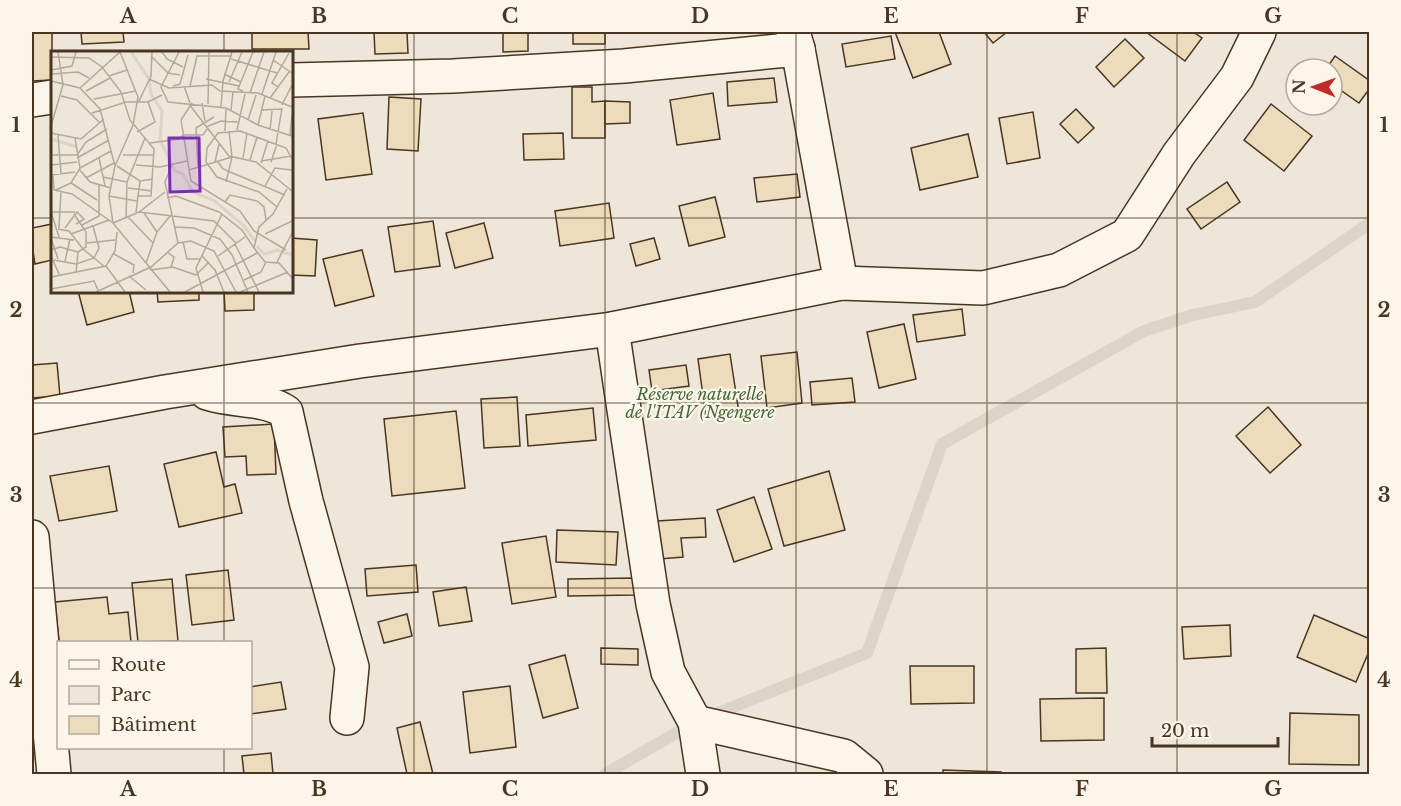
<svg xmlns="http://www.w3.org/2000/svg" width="1401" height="806" viewBox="0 0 1401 806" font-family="'Libre Baskerville',serif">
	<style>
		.green { fill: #ede6d9; stroke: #887966; stroke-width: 1.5; fill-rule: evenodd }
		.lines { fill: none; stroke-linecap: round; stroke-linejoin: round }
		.stream { stroke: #dcd4c6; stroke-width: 12 }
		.building { fill: #ecdcbc; stroke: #4a3520; stroke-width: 1.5 }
		.minor-casing { stroke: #4a3520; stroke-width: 36 }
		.minor { stroke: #fbf6e9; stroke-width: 33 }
		.grid { fill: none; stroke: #4a3520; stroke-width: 1.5; stroke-opacity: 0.55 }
		.labels { text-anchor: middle; stroke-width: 4.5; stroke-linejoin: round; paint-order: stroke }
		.park-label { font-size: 16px; font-style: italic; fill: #436837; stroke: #fbf6e9 }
		.inset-river { fill: none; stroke: #dcd4c6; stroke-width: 3 }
		.inset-road { fill: none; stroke: #b4a999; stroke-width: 1.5 }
		.view { fill: #7b2cbf; fill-opacity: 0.15; stroke: #7b2cbf; stroke-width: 3 }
		.inset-edge { fill: none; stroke: #4a3520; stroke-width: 3 }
		.neatline { fill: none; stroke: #4a3520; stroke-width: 2 }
		.grid-label { font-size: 20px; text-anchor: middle; font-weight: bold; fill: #4a3520 }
	</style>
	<rect width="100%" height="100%" fill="#fbf6e9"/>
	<path class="green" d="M32 32H1369V774H32ZM52 52H291V291H52ZM1296 69H1332V105H1296ZM58 642H250V748H58Z"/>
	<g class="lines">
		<g class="stream">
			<polyline points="708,717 867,653 942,444 1144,331 1193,315 1255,302 1370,223"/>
			<polyline points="605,774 692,724"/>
		</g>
	</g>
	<g class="building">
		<polygon points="32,32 52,32 52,80 32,81"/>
		<polygon points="81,32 123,32 124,42 82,44"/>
		<polygon points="252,32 308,32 309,49 252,49"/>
		<polygon points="374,32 407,32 408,53 375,54"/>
		<polygon points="503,32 528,32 528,51 503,52"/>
		<rect x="573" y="32" width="32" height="12"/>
		<polygon points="895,32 939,32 951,64 913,78"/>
		<polygon points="984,32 1007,32 993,43"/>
		<polygon points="1146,32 1193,32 1202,38 1185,61"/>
		<polygon points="891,36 895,59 846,67 842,44"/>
		<polygon points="1125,39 1144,58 1114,87 1096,67"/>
		<polygon points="1335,56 1370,81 1370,88 1359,103 1332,84 1332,69 1326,69"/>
		<polygon points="774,78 777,102 728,106 727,82"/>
		<polygon points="572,87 592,87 592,102 605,101 605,138 572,138"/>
		<polygon points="713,93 720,139 677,145 670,100"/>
		<polygon points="389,97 421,99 418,151 387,149"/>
		<polygon points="605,101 630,102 630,123 605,124"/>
		<polygon points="1271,104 1312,136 1284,171 1244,140"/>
		<polygon points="1076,109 1094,128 1078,143 1060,124"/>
		<polygon points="1033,112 1040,158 1007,164 999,118"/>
		<polygon points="363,113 372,174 326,180 318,119"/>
		<polygon points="563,133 564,159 524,160 523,134"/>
		<polygon points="968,134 978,177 920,190 911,148"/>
		<polygon points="797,174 800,197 757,202 754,178"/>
		<polygon points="1227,182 1240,202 1201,229 1187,209"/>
		<polygon points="715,197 725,237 689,246 679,206"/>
		<polygon points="609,203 614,238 560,246 555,211"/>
		<polygon points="433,221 440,266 395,272 388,227"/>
		<polygon points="484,223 493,258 455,268 446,233"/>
		<polygon points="52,224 52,260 35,264 32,245 32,228"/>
		<polygon points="291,238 317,240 315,276 291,275"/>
		<polygon points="654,238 660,259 636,266 630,244"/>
		<polygon points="362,250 374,296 335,306 323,259"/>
		<polygon points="78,291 129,291 134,312 87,325"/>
		<polygon points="157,291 199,291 199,300 158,302"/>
		<polygon points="224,291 254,291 254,310 225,311"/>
		<polygon points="962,309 965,335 917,342 913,315"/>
		<polygon points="904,324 916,379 879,388 867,332"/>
		<polygon points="797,352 802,403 767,408 761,356"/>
		<polygon points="730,354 739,413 706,418 698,359"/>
		<polygon points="57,363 60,396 32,398 32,365"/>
		<polygon points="686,365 689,386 652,391 649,370"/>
		<polygon points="852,378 855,402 812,405 810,382"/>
		<polygon points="517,397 520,446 484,448 481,399"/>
		<polygon points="1268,407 1301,445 1270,473 1236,436"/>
		<polygon points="593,408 596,440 528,446 526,415"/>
		<polygon points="456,411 465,488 392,496 384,419"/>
		<polygon points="274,424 276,474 247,475 246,456 225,457 223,427"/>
		<polygon points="216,452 224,487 235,484 242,513 179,527 164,464"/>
		<polygon points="109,466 117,511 59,521 50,476"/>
		<polygon points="829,471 845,530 784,546 768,489"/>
		<polygon points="754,497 772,549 734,562 717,510"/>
		<polygon points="705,518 706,537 681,538 683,557 660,559 657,521"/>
		<polygon points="557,530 618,532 616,565 556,562"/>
		<polygon points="546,536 556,597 512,604 502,543"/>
		<polygon points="416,565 418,592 367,596 365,569"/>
		<polygon points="228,570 234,620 192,625 186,575"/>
		<polygon points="635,578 635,595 568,596 568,579"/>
		<polygon points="172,579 178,641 138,642 132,583"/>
		<polygon points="466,587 472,621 439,626 433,592"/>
		<polygon points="107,597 109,614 128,612 131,642 59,642 55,602"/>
		<polygon points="407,614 412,636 384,643 378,622"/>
		<polygon points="1314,615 1370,639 1370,649 1356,682 1297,657"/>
		<polygon points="1230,625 1231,656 1184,659 1182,627"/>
		<polygon points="601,648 638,649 638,665 601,664"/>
		<polygon points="1106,648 1107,693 1076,693 1076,649"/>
		<polygon points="565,655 578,708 543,718 529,665"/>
		<polygon points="910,666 974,666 974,703 911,704"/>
		<polygon points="281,682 286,709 250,714 250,687"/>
		<polygon points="510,686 516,747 470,753 463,692"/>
		<polygon points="1104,698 1104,740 1041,741 1040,699"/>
		<polygon points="1290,713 1359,715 1359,765 1289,764"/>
		<polygon points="420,722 433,774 407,774 397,728"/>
		<polygon points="271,753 273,774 244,774 242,756"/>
		<polygon points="943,770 1001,772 1001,774 943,774"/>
	</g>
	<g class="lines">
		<defs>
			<g id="minor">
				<polyline points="793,32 798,49 841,283"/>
				<polyline points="291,80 453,76 624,66 798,49"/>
				<polyline points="32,100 52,97"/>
				<polyline points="612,329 653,604 668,672 695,722 703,774"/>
				<path d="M207 393C233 402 264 397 286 412L306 501 352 667 347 718"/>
				<polyline points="32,417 165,392 360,361 612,329 841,283 983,288 1059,270 1127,235 1179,154 1237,77 1259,32"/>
				<polyline points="32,537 54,774"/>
				<polyline points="695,722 844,756 866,774"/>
			</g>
		</defs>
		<use href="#minor" class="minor-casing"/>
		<use href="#minor" class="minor"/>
	</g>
	<path class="grid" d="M224 32V52M414 32V774M605 32V774M796 32V774M987 32V774M1177 32V774M32 218H52M291 218H1370M224 291V642M32 403H1370M32 588H1370M224 748V774"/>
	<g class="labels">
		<g class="park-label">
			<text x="700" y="400">Réserve naturelle<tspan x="700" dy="18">de l'ITAV (Ngengere</tspan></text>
		</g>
	</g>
	<g transform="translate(51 51)">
		<rect width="242" height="242" fill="#fbf6e9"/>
		<path d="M0 1H241V241H0Z" fill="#ede6d9"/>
		<path class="inset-river" d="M80 1 98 28 100 43 111 60 109 89 124 120 132 123 142 141 164 150 193 175 204 190M0 88 26 96M206 195 213 203 226 199 241 204"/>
		<path class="inset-road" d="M111 1 116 8 132 16M128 1 110 36 117 51 175 57 207 74 241 85M100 5 117 22 129 24M0 6 38 7 51 16 70 41 79 69 103 98 100 145H86M180 8 226 22M222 9 241 22M0 19 21 15 25 1M1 23 27 21 38 27M173 23 190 31M58 25 76 19M98 28 118 37 161 34 169 40 207 42 241 56M155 28 188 35M0 30 29 37 49 58 64 115 58 145 62 172M178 31 191 1M122 35 129 33 137 4M133 35 139 52M139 35 146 5H181M227 36 221 32 238 2M29 37 69 1 87 46 82 74 64 115M35 40 59 27M192 40 187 38 202 1M199 42 213 1M211 43 225 1M10 45 26 49 48 71M219 47 238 21M43 48 85 40M88 50 100 25 101 1M141 52 130 69 140 130 189 160 203 180 235 199M151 52 154 70M138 53 178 105 205 111 241 140M157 53 158 1M231 54 241 34M170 56 172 30 181 1M180 59 182 41M211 59 230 58M41 62 75 51H97L111 44M197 69 205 44M207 74 214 45M0 75 12 34 7 1M155 76 170 70 187 71M186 79 194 43M219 79 221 60M174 80 175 58M86 81 104 71 97 51M0 82 30 88 53 68M7 84 10 123M239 85 241 64M24 87 29 117M99 92 128 88 132 84H152L156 78M225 93 231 57M0 104H26L35 91 56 78M72 104H103M26 107 58 89M48 107 54 135M192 107 196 82M199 109 206 86M210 110 240 105M164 111 168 93M167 111 172 118 234 144M220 111 226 93M210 112 217 90M0 114 26 111M85 114 109 116 136 110M121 114 114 131 127 192M66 115 89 130 102 128M147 117 145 77 163 66M28 118 39 131 60 137M138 119 181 106M0 124 24 121M2 124 3 139 21 143 62 172 119 241M52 126 76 131 75 167M35 127 63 112M76 131 94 87M175 131 181 106 178 80M20 132 46 149M214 135 224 117 241 119M77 137 101 140M236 138 222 163 208 176 203 197 214 211 228 212 241 227M5 139 20 132 29 117 60 100M58 145 86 150M116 147 125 145 168 161 191 179 203 197M174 151 179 144 206 150 213 156 215 169M226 156 208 141 166 126 155 111 156 97 167 82 189 80 235 97 241 108M0 161H24M0 161 8 186M85 161 89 130M88 161 163 170 185 192M93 162 106 181M77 166 102 192M62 172 88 161 114 141M31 174 48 165V134M123 176 143 177 169 188 181 204 197 241M8 177 10 140M14 177 26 161 33 168 25 173M7 178 18 180 32 198 54 216M20 183 58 169M214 183 241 170M0 186 23 189M0 187 7 208M132 191 136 208H149M36 192 64 189M184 193 208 241M0 199 9 196 27 201 35 196V181L23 163M116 201 123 206 120 216M63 203 83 214 82 222M0 205 8 223M151 205 164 219 173 241M167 205 194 186M3 209 25 213 43 207 48 197 42 175M14 210 19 188M226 211 241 182M95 212 106 181 119 165M55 215 74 241M99 219 122 216 145 224M25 222 27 201M145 224 158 211M78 225 95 239M0 226 55 215 64 200 66 181M193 229 210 221 215 211M0 238 43 230 47 239M45 241 100 216 127 192 140 190 163 200 185 241M134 241 206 202M152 241 145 217 171 163M189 241 237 221"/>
		<path class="view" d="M118 87H148L149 140 119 141Z"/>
		<rect width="242" height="242" class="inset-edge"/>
	</g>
	<rect width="1401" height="806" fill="none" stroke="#fbf6e9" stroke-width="66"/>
	<rect x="57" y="641" width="195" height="108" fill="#fbf6e9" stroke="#b4a999" stroke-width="1.5"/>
	<rect x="69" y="660" width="30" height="9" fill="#fbf6e9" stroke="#b4a999" stroke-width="1.5"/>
	<text x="111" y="671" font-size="18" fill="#4a3520">Route</text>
	<rect x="69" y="686" width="30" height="18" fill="#ede6d9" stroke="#b4a999" stroke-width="1.5"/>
	<text x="111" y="701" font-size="18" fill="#4a3520">Parc</text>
	<rect x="69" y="716" width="30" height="18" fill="#ecdcbc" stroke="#b4a999" stroke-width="1.5"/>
	<text x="111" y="731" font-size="18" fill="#4a3520">Bâtiment</text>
	<g transform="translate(1314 87) rotate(271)"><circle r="28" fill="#fbf6e9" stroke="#b4a999" stroke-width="1.5"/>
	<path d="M0-4.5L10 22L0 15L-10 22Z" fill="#c62828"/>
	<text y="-9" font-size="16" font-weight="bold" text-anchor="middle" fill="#4a3520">N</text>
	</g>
	<path d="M1152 737v9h126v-9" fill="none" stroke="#4a3520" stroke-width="3"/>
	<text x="1161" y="737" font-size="18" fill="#4a3520" stroke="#fbf6e9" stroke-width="4.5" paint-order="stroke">20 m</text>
	<rect x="33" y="33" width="1335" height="740" class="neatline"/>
	<g class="grid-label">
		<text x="128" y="23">A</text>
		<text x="319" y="23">B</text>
		<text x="510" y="23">C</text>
		<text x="700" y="23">D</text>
		<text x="891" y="23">E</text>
		<text x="1082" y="23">F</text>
		<text x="1273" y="23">G</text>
		<text x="16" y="132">1</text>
		<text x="1384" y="132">1</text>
		<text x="16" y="317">2</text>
		<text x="1384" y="317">2</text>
		<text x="16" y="502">3</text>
		<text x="1384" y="502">3</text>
		<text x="16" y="687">4</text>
		<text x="1384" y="687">4</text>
		<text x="128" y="796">A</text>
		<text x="319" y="796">B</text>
		<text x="510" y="796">C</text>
		<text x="700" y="796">D</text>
		<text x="891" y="796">E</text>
		<text x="1082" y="796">F</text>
		<text x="1273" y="796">G</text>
	</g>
</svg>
